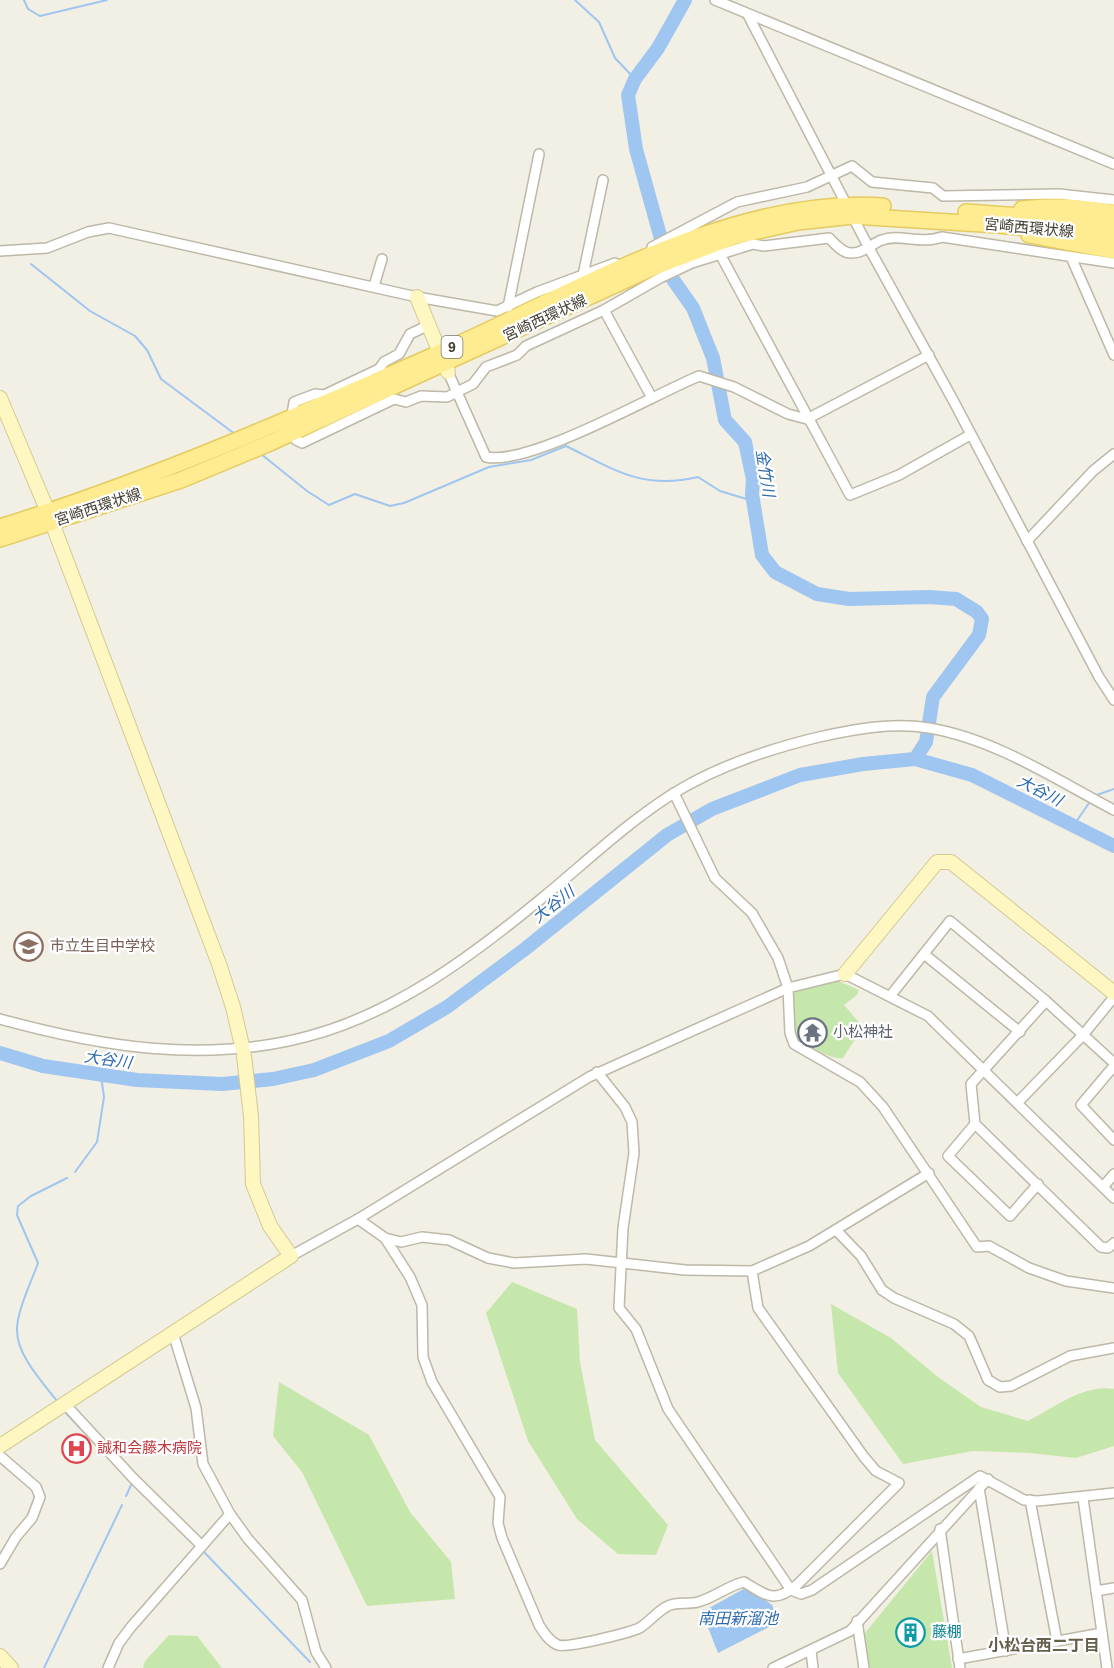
<svg xmlns="http://www.w3.org/2000/svg" width="1114" height="1668" viewBox="0 0 1114 1668" font-family="Arial,'Noto Sans JP',sans-serif">
	<style>
		.green { fill: #c6e7ac }
		.water { fill: #9fc6f0 }
		.lines { fill: none; stroke-linecap: round; stroke-linejoin: round }
		.stream { stroke: #9fc6f0; stroke-width: 2 }
		.river { stroke: #9fc6f0; stroke-width: 14 }
		.street-casing { stroke: #bdb8a7; stroke-width: 12 }
		.secondary-casing { stroke: #d3c993; stroke-width: 16 }
		.primary-casing { stroke: #e4cb60; stroke-width: 18 }
		.street { stroke: #fff; stroke-width: 9 }
		.secondary { stroke: #fff7c1; stroke-width: 14 }
		.primary { stroke: #ffec91; stroke-width: 15 }
		.labels { text-anchor: middle; stroke-width: 4.5; stroke-linejoin: round; paint-order: stroke }
		.shield { fill: #fff; stroke: #7c7971; stroke-width: 1.5 }
		.shield-label { font-size: 14px; font-weight: bold; fill: #444034 }
		.street-label { font-size: 15px; fill: #444034; stroke: #fff }
		.education-label { font-size: 15px; fill: #785e54; stroke: #fff; text-anchor: start }
		.worship-label { font-size: 15px; fill: #5b616d; stroke: #fff; text-anchor: start }
		.health-label { font-size: 15px; fill: #be3a42; stroke: #fff; text-anchor: start }
		.culture-label { font-size: 15px; fill: #0d838f; stroke: #fff; text-anchor: start }
		.water-label { font-size: 16px; font-style: italic; fill: #2d6ab0; stroke: #fff }
		.neighbourhood-label { font-size: 16px; font-weight: bold; fill: #675f4b; stroke: #fff }
	</style>
	<rect width="100%" height="100%" fill="#f2efe4"/>
	<g class="green">
		<path d="M836 980 859 990 857 995 844 1005 863 1027 843 1058C831 1061 796 1040 792 1029 789 1018 793 1002 794 991Z"/>
		<polygon points="512,1282 577,1309 580,1362 595,1440 668,1525 656,1555 618,1554 577,1519 528,1441 486,1313"/>
		<path d="M831 1304 891 1338 938 1377 981 1407 1028 1421C1054 1408 1083 1384 1114 1389V1446L1076 1458 1029 1453 973 1451 903 1464 838 1373Z"/>
		<polygon points="279,1382 369,1435 410,1512 451,1562 455,1599 367,1606 302,1472 273,1436"/>
		<polygon points="932,1551 952,1668 868,1668 865,1633"/>
		<polygon points="169,1635 197,1636 222,1668 143,1668 145,1661"/>
	</g>
	<polygon class="water" points="747,1587 772,1605 779,1622 718,1653 702,1612"/>
	<g class="lines">
		<g class="stream">
			<polyline points="24,0 28,9 40,16 107,0"/>
			<polyline points="575,0 599,22 615,58 635,79"/>
			<polyline points="31,264 90,311 135,336 147,350 161,379 235,434"/>
			<path d="M261 454 307 491 329 505 355 494 390 506 404 503 489 467 531 460 566 446C615 470 642 490 698 477L720 491 753 501"/>
			<polyline points="1094,796 1114,789"/>
			<polyline points="1074,825 1091,800"/>
			<polyline points="75,1172 97,1142 104,1097 101,1076"/>
			<path d="M57 1401C42 1382 16 1354 17 1329 17 1311 32 1280 38 1263L17 1215 18 1206 31 1196 67 1178"/>
			<polyline points="64,1411 118,1468"/>
			<polyline points="126,1496 132,1483"/>
			<polyline points="204,1552 310,1662"/>
			<polyline points="44,1668 122,1505"/>
		</g>
		<g class="river">
			<polyline points="685,0 658,48 635,79 628,95 636,149 661,239 667,271 693,308 713,358 725,420 745,442 753,479 752,494 762,555 775,572 817,594 849,599 929,597 956,599 977,612 982,619 979,635 933,697 926,742 915,759"/>
			<polyline points="0,1053 43,1066 137,1080 222,1084 273,1079 314,1070 389,1041 447,1007 525,949 667,835 712,809 800,775 863,764 915,759 972,775 1114,846"/>
		</g>
		<defs>
			<g id="street">
				<polyline points="715,0 1114,164"/>
				<polyline points="748,15 869,248 953,400 1099,677 1114,700"/>
				<polyline points="652,247 737,202 807,187 852,166 872,182 933,188 943,196 1059,194 1114,200"/>
				<polyline points="0,251 47,248 88,232 109,228 417,297 497,311 537,292 615,263"/>
				<polyline points="720,254 850,495 899,475 970,435"/>
				<polyline points="1071,257 1114,355"/>
				<polyline points="583,275 603,180"/>
				<polyline points="374,286 382,259"/>
				<polyline points="508,307 539,154"/>
				<polyline points="604,310 652,398"/>
				<path d="M448 372 486 457C530 466 653 395 699 376L734 387 788 414 807 419 929 355"/>
				<polyline points="292,415 294,402 315,394 324,395 379,369 384,362 399,354 410,334 429,325"/>
				<path d="M293 433 296 440 302 443 394 399 406 402 421 396 447 397 473 384 486 367 517 355 526 346 604 310 660 278 692 263 753 244 764 246 829 238C835 244 843 254 852 253 864 253 871 244 882 240 899 233 920 245 942 237L1114 263"/>
				<polyline points="1027,541 1093,471 1114,454"/>
				<polyline points="674,793 715,878 752,913 778,958 788,988 790,1033 794,1044 860,1082 883,1107 977,1247 989,1246 1029,1268 1066,1281 1114,1288"/>
				<polyline points="924,954 1020,1032"/>
				<polyline points="891,995 950,921 1046,1001 1114,1063"/>
				<polyline points="1046,1001 971,1084 975,1124 1101,1247 1108,1248 1114,1243"/>
				<path d="M0 1019C102 1047 206 1064 309 1036 396 1013 473 955 541 899 584 864 624 825 671 795 715 767 769 749 819 737 855 729 892 722 929 728 995 739 1055 779 1114 810"/>
				<polyline points="1114,1066 1081,1105 1114,1140"/>
				<polyline points="597,1072 625,1107 632,1122 634,1153 623,1228 619,1308 636,1329 668,1409 791,1590 801,1594 812,1590 980,1476 1024,1500 1038,1501 1114,1493"/>
				<polyline points="1018,1102 1083,1035 1114,997"/>
				<polyline points="975,1124 948,1156 1010,1216 1038,1184"/>
				<polyline points="1103,1187 1114,1174"/>
				<polyline points="358,1219 385,1238 401,1242 422,1237 449,1240 488,1258 514,1263 586,1259 685,1270 752,1271 809,1246 929,1173"/>
				<polyline points="836,1230 861,1256 882,1290 894,1298 954,1324 969,1336 988,1380 1000,1387 1011,1386 1070,1356 1114,1348"/>
				<path d="M385 1238 410 1277 422 1305 423 1357 432 1382 500 1497 498 1523 502 1538 539 1625C544 1633 549 1641 558 1645 564 1649 634 1632 641 1627 650 1621 657 1612 666 1607 675 1601 687 1605 698 1602 714 1598 727 1586 744 1582 767 1596 775 1604 798 1584L899 1483 876 1471 864 1457 758 1308 752 1271"/>
				<polyline points="291,1256 358,1219 589,1077 788,988 845,974 928,1016 1114,1198"/>
				<polyline points="173,1333 196,1408 203,1464 230,1514 248,1539 302,1600 316,1652 326,1668"/>
				<polyline points="65,1404 133,1478 202,1546"/>
				<polyline points="0,1456 36,1487 40,1497 32,1518 16,1537 0,1564"/>
				<polyline points="979,1488 1006,1651"/>
				<polyline points="1083,1498 1107,1668"/>
				<polyline points="1030,1500 1057,1641"/>
				<polyline points="940,1529 960,1668"/>
				<polyline points="1096,1591 1114,1588"/>
				<polyline points="857,1621 864,1668"/>
				<polyline points="811,1651 813,1668"/>
				<polyline points="958,1659 1102,1633"/>
				<polyline points="108,1668 119,1643 131,1627 230,1514"/>
				<polyline points="773,1668 850,1631 988,1479"/>
			</g>
			<g id="secondary">
				<polyline points="417,297 448,372"/>
				<polyline points="0,398 48,512 219,964 233,1007 243,1050"/>
				<polyline points="845,974 937,862 951,862 1114,993"/>
				<polyline points="0,1446 291,1256 270,1226 253,1184 251,1116 244,1056"/>
				<polyline points="0,1656 11,1668"/>
			</g>
			<g id="primary">
				<path d="M1022 209C1053 205 1084 207 1114 213"/>
				<polyline points="966,212 1051,218 1114,226"/>
				<polyline points="1029,235 1114,251"/>
				<path d="M0 527C151 480 297 416 441 352 576 292 731 196 883 206"/>
				<polyline points="0,539 181,480 270,443 652,268 736,236 798,222 853,216 998,225 1114,236"/>
			</g>
		</defs>
		<use href="#street" class="street-casing"/>
		<use href="#secondary" class="secondary-casing"/>
		<use href="#primary" class="primary-casing"/>
		<use href="#street" class="street"/>
		<use href="#secondary" class="secondary"/>
		<use href="#primary" class="primary"/>
	</g>
	<defs>
		<symbol id="school-ring" viewBox="-11 -11 22 22"><circle r="9.5" fill="#fff" stroke="#8d6e63" stroke-width="1.5"/><path d="M0-5L7-2L0 1L-7-2ZM-4 1L0 2.5L4 1V4Q0 6-4 4Z" fill="#8d6e63"/></symbol>
		<symbol id="temple-ring" viewBox="-11 -11 22 22"><circle r="9.5" fill="#fff" stroke="#6b7280" stroke-width="1.5"/><path d="M0-6L5-2H3V0L6.5 2.5H4V6H1.5V3h-3V6H-4V2.5H-6.5L-3 0V-2H-5Z" fill="#6b7280"/></symbol>
		<symbol id="hospital-ring" viewBox="-11 -11 22 22"><circle r="9.5" fill="#fff" stroke="#e0444e" stroke-width="1.5"/><path d="M-5-5h3v3.5h4V-5h3V5h-3V1.5h-4V5h-3Z" fill="#e0444e"/></symbol>
		<symbol id="building-ring" viewBox="-11 -11 22 22"><circle r="9.5" fill="#fff" stroke="#0f9aa8" stroke-width="1.5"/><path d="M-4-6H4V6H1V3H-1V6H-4ZM-2.5-4.3h1.7v1.8h-1.7ZM.8-4.3h1.7v1.8H.8ZM-2.5-1h1.7V.8h-1.7ZM.8-1h1.7V.8H.8Z" fill="#0f9aa8"/></symbol>
	</defs>
	<g fill-rule="evenodd">
		<use href="#school-ring" x="12" y="930" width="33" height="33"/>
		<use href="#temple-ring" x="796" y="1016" width="33" height="33"/>
		<use href="#hospital-ring" x="60" y="1432" width="33" height="33"/>
		<use href="#building-ring" x="894" y="1616" width="33" height="33"/>
	</g>
	<g class="labels">
		<rect class="shield" x="441.5" y="336" width="21" height="22" rx="4.5"/>
		<g class="shield-label">
			<text x="452" y="352">9</text>
		</g>
		<g class="street-label">
			<text transform="translate(1029 228) rotate(5)" y="5">宮崎西環状線</text>
			<text transform="translate(545 318) rotate(-25)" y="5">宮崎西環状線</text>
			<text transform="translate(98 507) rotate(-18)" y="5">宮崎西環状線</text>
		</g>
		<g class="education-label">
			<text x="50" y="951">市立生目中学校</text>
		</g>
		<g class="worship-label">
			<text x="833" y="1037">小松神社</text>
		</g>
		<g class="health-label">
			<text x="97" y="1453">誠和会藤木病院</text>
		</g>
		<g class="culture-label">
			<text x="932" y="1637">藤棚</text>
		</g>
		<g class="water-label">
			<text transform="translate(766 473) rotate(81)" y="6">金竹川</text>
			<text transform="translate(1040 790) rotate(27)" y="6">大谷川</text>
			<text transform="translate(553 904) rotate(-38)" y="6">大谷川</text>
			<text transform="translate(108 1059) rotate(8)" y="6">大谷川</text>
			<text x="738" y="1624">南田新溜池</text>
		</g>
		<g class="neighbourhood-label">
			<text x="1044" y="1651">小松台西二丁目</text>
		</g>
	</g>
</svg>
